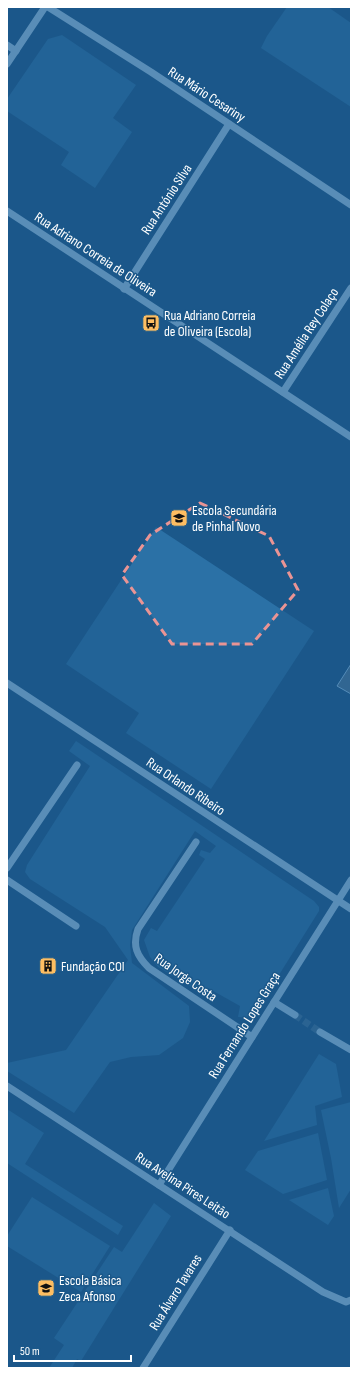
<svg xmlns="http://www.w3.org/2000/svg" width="358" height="1375" viewBox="0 0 358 1375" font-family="'Sofia Sans Condensed',sans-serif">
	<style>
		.green { fill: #2b71a6 }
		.water { fill: #4c789c; stroke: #98caef }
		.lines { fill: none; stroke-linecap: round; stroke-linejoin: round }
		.minor-tunnel { stroke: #3d719c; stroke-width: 7; stroke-dasharray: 7 3.5; stroke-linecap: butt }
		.minor { stroke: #a5ceed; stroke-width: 7 }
		.marked { fill: none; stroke: #ea9494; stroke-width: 3; stroke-dasharray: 8 5; stroke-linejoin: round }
		.labels { text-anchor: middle; stroke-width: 3; stroke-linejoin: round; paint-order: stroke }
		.street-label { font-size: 14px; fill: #fff; stroke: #1b588a }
		.poi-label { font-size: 14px; fill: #fff; stroke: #1b588a; text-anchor: start }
	</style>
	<rect width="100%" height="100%" fill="#1b588a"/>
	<g class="green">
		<polygon points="287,7 328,7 351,23 351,107 261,48 267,36"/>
		<polygon points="62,35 136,85 113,118 132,132 95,188 61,165 69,152 7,111 7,99 48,39"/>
		<polygon points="156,527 314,631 211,789 126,733 139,713 66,664"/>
		<polygon points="76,741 314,901 319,907 319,911 252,1018 238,1017 240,1006 208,988 203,994 158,967 150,957 144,940 151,928 157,931 205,859 199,855 201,850 210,853 216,846 195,831 132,930 130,945 132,963 189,1006 190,1022 183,1038 159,1055 131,1057 110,1062 74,1113 7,1071 7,1063 66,1050 128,960 105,927 30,879 25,872 27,865 90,766 69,751"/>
		<polygon points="319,1054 336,1064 342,1097 315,1106 317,1125 264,1141"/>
		<polygon points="351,1102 351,1189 339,1208 331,1158 321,1110"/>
		<polygon points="7,1109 44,1133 25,1164 123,1226 118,1235 7,1163"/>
		<polygon points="318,1133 327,1180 283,1194 245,1170 258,1151"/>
		<polygon points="328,1188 334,1216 328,1225 289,1200"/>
		<polygon points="32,1197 110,1246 81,1292 7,1246 7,1236"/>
		<polygon points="154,1203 171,1216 81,1361 77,1359 72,1368 49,1368 64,1345 54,1338 114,1247 122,1252"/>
	</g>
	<polygon class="water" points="351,664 351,694 337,686"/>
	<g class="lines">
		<polyline class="minor-tunnel" points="295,1015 320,1032"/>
		<g class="minor">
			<polyline points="48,7 151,72 351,205"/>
			<polyline points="7,45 16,51"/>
			<polyline points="7,64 45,7"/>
			<polyline points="7,211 351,437"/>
			<polyline points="124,289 229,124"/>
			<polyline points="283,392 351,288"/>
			<polyline points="7,683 351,909"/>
			<path d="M196 842 138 929C132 946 137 956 149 968L252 1037"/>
			<polyline points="7,868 77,765"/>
			<polyline points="7,880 76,926"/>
			<polyline points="274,1002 295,1015"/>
			<polyline points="320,1032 351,1050"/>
			<polyline points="7,1086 323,1292 346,1302 351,1300"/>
			<polyline points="159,1185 351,880"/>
			<polyline points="143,1368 230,1230"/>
		</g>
	</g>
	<path d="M0 0H358V1375H0ZM200 503 269 536 298 590 252 644H172L122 575 150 535Z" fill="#1b588a" fill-opacity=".55" fill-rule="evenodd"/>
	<path class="marked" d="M200 503 269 536 298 590 252 644H172L122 575 150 535Z"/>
	<defs>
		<symbol id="bus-square" viewBox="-11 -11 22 22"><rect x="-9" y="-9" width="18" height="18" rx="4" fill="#febe62" stroke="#1b588a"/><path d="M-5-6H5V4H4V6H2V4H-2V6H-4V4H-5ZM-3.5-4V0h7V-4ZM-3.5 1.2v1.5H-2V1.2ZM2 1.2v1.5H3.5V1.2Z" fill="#111"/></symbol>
		<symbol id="school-square" viewBox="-11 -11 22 22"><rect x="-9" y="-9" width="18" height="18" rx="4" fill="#febe62" stroke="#1b588a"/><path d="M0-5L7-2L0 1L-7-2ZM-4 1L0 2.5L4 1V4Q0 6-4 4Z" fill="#111"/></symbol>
		<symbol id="building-square" viewBox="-11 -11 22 22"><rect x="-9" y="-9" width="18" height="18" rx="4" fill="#febe62" stroke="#1b588a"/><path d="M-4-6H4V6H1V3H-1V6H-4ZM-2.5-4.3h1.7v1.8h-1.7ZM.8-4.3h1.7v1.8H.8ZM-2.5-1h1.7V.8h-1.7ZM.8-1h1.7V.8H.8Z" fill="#111"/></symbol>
	</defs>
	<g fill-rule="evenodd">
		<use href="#bus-square" x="141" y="313" width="20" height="20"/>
		<use href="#school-square" x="169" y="508" width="20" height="20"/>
		<use href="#building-square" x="38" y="956" width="20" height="20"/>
		<use href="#school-square" x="36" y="1278" width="20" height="20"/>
	</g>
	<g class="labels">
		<g class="street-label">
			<text transform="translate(207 94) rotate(33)" y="5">Rua Mário Cesariny</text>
			<text transform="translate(166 199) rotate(-57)" y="5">Rua António Silva</text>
			<text transform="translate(96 254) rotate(33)" y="5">Rua Adriano Correia de Oliveira</text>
			<text transform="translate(306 333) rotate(-57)" y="5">Rua Amélia Rey Colaço</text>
			<text transform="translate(186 786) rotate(34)" y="5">Rua Orlando Ribeiro</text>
			<text transform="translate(186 977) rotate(35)" y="5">Rua Jorge Costa</text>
			<text transform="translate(244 1025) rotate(-58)" y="5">Rua Fernando Lopes Graça</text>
			<text transform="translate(183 1185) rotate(33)" y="5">Rua Avelina Pires Leitão</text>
			<text transform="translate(175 1292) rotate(-58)" y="5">Rua Álvaro Tavares</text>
		</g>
		<g class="poi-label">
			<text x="164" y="320">Rua Adriano Correia<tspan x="164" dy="16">de Oliveira (Escola)</tspan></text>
			<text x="192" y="515">Escola Secundária<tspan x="192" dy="16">de Pinhal Novo</tspan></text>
			<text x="61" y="971">Fundação COI</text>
			<text x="59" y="1285">Escola Básica<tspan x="59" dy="16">Zeca Afonso</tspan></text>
		</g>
	</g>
	<rect width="358" height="1375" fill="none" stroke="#ffffff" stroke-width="16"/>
	<path d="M14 1355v6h117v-6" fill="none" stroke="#ffffff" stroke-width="2"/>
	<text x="20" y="1355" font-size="12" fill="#ffffff" stroke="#1b588a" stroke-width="3" paint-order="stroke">50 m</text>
</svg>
